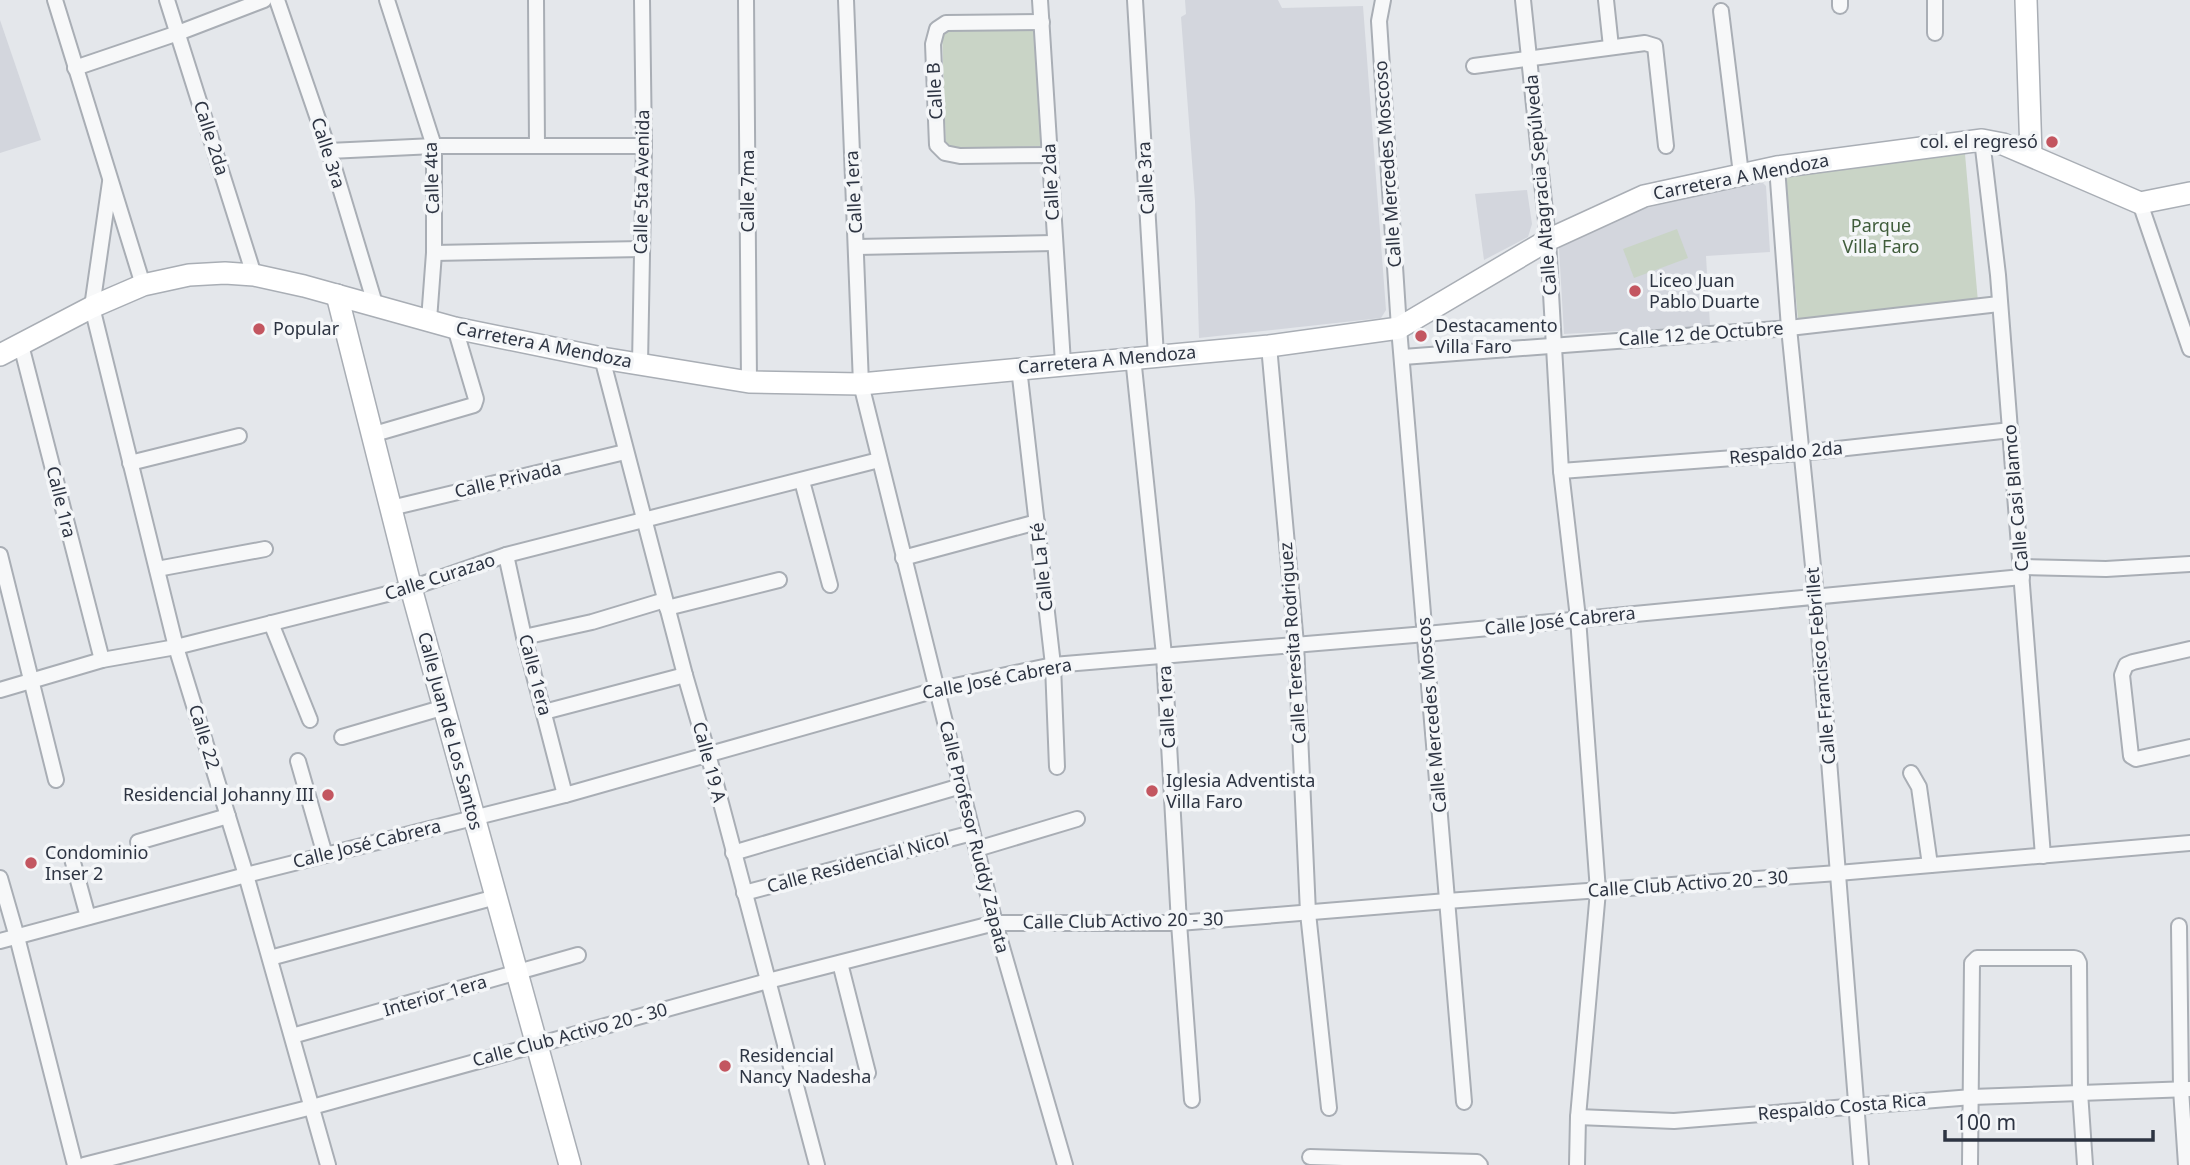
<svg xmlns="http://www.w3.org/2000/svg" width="2190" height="1165" viewBox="0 0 2190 1165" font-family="'Noto Sans',sans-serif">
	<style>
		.built { fill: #d3d6dd }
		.green { fill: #c9d4c6 }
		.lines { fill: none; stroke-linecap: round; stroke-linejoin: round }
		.street-casing { stroke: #a9aeb5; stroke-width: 18 }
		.secondary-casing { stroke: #a9aeb5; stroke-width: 24 }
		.street { stroke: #f7f8f9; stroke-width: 14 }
		.secondary { stroke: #fff; stroke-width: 21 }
		.poi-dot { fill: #c35660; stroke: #f4f6f8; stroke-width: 2.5 }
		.labels { text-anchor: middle; stroke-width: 7; stroke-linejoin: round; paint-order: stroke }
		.street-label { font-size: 18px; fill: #2d3442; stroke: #f4f6f8 }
		.poi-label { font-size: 18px; fill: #2d3442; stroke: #f4f6f8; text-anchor: start }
		.park-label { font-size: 18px; fill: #405d3c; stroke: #f4f6f8 }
	</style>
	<rect width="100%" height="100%" fill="#e4e7eb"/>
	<g class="built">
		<polygon points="1185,0 1278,0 1282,8 1363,6 1386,310 1381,318 1199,338 1195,201 1181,17 1186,14"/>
		<polygon points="0,20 41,140 0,153"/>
		<polygon points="1761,181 1766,186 1770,252 1706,256 1710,326 1564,334 1559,248 1642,209"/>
		<polygon points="1527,190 1532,224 1528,237 1484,260 1475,194"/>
	</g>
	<g class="green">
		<polygon points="1034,28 1041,146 946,150 942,31"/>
		<polygon points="1965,154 1978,302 1798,319 1784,171"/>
		<polygon points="1677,229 1688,258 1634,278 1623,249"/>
	</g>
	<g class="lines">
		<defs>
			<g id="street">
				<polyline points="55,0 143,285"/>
				<polyline points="167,0 254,275"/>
				<polyline points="277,0 329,151 376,307"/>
				<polyline points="387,0 434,146 434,253 429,320"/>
				<polyline points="536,0 537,145"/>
				<polyline points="746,0 749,382"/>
				<polyline points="846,0 861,384 995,923 1065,1165"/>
				<polyline points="1040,0 1063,363"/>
				<polyline points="1135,0 1156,356"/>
				<polyline points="1383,0 1379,21 1399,328 1464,1102"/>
				<polyline points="1523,0 1548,240 1561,471 1578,618 1598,891 1578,1117 1577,1165"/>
				<polyline points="1606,0 1611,47"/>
				<polyline points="1935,0 1935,33"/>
				<polyline points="1840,6 1840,0"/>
				<polyline points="1721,11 1741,174"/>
				<polyline points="1042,22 946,23 937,29 933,44 937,145 945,153 960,156 1049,155"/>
				<polyline points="1474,66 1645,43 1655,46 1666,146"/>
				<polyline points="75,68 178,33 264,0"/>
				<polyline points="1982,140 1998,275 2043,856"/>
				<polyline points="329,151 434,146 644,146"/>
				<polyline points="1777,167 1789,328 1816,596 1861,1165"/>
				<polyline points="110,182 92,307 176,647 246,875 328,1165"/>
				<polyline points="2140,203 2190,349"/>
				<polyline points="857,247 1054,243"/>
				<polyline points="434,253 642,249"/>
				<polyline points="21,345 102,660"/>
				<polyline points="1269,346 1296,644 1308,913 1329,1108"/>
				<polyline points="1133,357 1164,655 1179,923 1192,1100"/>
				<polyline points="1403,357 1789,328 1999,304"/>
				<polyline points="602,358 685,675 708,754 817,1165"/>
				<polyline points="640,364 644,146 642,0"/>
				<polyline points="1019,368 1053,665 1057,767"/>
				<polyline points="371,435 474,405 476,399 455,328"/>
				<polyline points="130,463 239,436"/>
				<polyline points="1561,471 1801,453 2011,430"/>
				<polyline points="802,481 830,585"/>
				<polyline points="391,508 625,452"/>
				<polyline points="0,555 56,780"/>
				<polyline points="506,555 524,637 565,795"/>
				<polyline points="903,558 1037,522"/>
				<polyline points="2021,567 2106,569 2190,564"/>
				<polyline points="157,569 265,549"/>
				<polyline points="667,608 779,580"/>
				<polyline points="271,623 310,720"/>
				<polyline points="524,637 592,622 665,600"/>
				<polyline points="2190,649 2133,662 2126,665 2122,675 2131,756 2136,759 2190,747"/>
				<polyline points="0,690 102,660 176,647 411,588 506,555 879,460"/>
				<polyline points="544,712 685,675"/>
				<polyline points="342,737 445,707"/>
				<polyline points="298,761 325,855"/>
				<polyline points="1911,773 1919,787 1930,865"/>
				<polyline points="138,842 228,816"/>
				<polyline points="977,849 1077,819"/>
				<polyline points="733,853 961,786"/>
				<polyline points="71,855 88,917"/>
				<polyline points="0,878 17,937 75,1165"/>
				<polyline points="744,893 972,833"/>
				<polyline points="2179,926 2181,1089 2186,1165"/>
				<polyline points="0,941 246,875 565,795 936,690 1053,665 1426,634 2022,577"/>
				<polyline points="270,958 496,897"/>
				<polyline points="840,963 868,1073"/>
				<polyline points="292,1036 578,955"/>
				<polyline points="1578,1117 1674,1121 1972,1097 2190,1089"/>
				<polyline points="1310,1157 1477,1162 1480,1165"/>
				<polyline points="84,1165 312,1107 768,981 995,923 1179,923 1447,901 1838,873 2190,843"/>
				<polyline points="1970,1165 1972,963 1977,958 2074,958 2077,959 2079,963 2080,1092 2085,1165"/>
			</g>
			<g id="secondary">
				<polyline points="2026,0 2031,155"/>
				<polyline points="337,295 411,588 570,1165"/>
				<polyline points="0,355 92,307 143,285 189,275 225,273 254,275 304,286 455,328 602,358 749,382 861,384 1269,346 1399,328 1548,240 1644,196 1777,167 1982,140 2003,144 2140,203 2190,193"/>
			</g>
		</defs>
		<use href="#street" class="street-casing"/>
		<use href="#secondary" class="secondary-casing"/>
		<use href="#street" class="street"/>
		<use href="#secondary" class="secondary"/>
	</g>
	<g class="poi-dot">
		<circle cx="2052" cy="142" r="7"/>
		<circle cx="1635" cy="291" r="7"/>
		<circle cx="259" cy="329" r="7"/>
		<circle cx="1421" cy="336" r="7"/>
		<circle cx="1152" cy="791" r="7"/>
		<circle cx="328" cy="795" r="7"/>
		<circle cx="31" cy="863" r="7"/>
		<circle cx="725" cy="1066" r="7"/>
	</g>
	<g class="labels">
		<g class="street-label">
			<text transform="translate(935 91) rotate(-93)" y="6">Calle B</text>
			<text transform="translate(211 138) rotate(72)" y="6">Calle 2da</text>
			<text transform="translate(328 153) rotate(72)" y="6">Calle 3ra</text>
			<text transform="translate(1388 164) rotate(-94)" y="6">Calle Mercedes Moscoso</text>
			<text transform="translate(1741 177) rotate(-11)" y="6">Carretera A Mendoza</text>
			<text transform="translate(432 178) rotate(-92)" y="6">Calle 4ta</text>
			<text transform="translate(1146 178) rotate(-93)" y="6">Calle 3ra</text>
			<text transform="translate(642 182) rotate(-89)" y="6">Calle 5ta Avenida</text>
			<text transform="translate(1051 182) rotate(-93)" y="6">Calle 2da</text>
			<text transform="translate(1541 185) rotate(-95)" y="6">Calle Altagracia Sepúlveda</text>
			<text transform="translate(748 191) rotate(-90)" y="6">Calle 7ma</text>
			<text transform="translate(854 192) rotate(-93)" y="6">Calle 1era</text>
			<text transform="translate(1701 334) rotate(-4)" y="6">Calle 12 de Octubre</text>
			<text transform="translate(544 345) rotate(11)" y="6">Carretera A Mendoza</text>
			<text transform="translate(1107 360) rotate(-5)" y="6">Carretera A Mendoza</text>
			<text transform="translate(1786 453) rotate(-5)" y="6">Respaldo 2da</text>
			<text transform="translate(508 480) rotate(-13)" y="6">Calle Privada</text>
			<text transform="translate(2016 498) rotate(-95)" y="6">Calle Casi Blamco</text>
			<text transform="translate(61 502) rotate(76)" y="6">Calle 1ra</text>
			<text transform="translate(1042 567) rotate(-96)" y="6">Calle La Fé</text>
			<text transform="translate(440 577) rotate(-18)" y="6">Calle Curazao</text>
			<text transform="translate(1560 621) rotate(-6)" y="6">Calle José Cabrera</text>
			<text transform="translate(1293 643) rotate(-94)" y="6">Calle Teresita Rodriguez</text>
			<text transform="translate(1821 666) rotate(-95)" y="6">Calle Francisco Febrillet</text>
			<text transform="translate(535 675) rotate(75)" y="6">Calle 1era</text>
			<text transform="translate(997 679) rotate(-11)" y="6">Calle José Cabrera</text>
			<text transform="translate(1167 707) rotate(-93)" y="6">Calle 1era</text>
			<text transform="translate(1432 715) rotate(-95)" y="6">Calle Mercedes Moscos</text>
			<text transform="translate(450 731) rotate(75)" y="6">Calle Juan de Los Santos</text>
			<text transform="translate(204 737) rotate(73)" y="6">Calle 22</text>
			<text transform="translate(709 762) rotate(75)" y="6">Calle 19 A</text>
			<text transform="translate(974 837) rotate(76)" y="6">Calle Profesor Ruddy Zapata</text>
			<text transform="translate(367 844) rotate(-14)" y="6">Calle José Cabrera</text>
			<text transform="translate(858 863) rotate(-15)" y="6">Calle Residencial Nicol</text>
			<text transform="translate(1688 884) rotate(-4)" y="6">Calle Club Activo 20 - 30</text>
			<text transform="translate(1123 921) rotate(-1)" y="6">Calle Club Activo 20 - 30</text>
			<text transform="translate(435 996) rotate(-16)" y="6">Interior 1era</text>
			<text transform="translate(570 1035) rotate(-15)" y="6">Calle Club Activo 20 - 30</text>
			<text transform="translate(1842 1107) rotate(-5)" y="6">Respaldo Costa Rica</text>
		</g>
		<g class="poi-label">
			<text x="2038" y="148" text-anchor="end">col. el regresó</text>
			<text x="1649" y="287">Liceo Juan<tspan x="1649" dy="21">Pablo Duarte</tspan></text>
			<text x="1435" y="332">Destacamento<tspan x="1435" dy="21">Villa Faro</tspan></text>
			<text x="273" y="335">Popular</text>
			<text x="1166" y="787">Iglesia Adventista<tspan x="1166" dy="21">Villa Faro</tspan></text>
			<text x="314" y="801" text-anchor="end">Residencial Johanny III</text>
			<text x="45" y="859">Condominio<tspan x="45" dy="21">Inser 2</tspan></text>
			<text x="739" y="1062">Residencial<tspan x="739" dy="21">Nancy Nadesha</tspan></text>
		</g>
		<g class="park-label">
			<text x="1881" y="232">Parque<tspan x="1881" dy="21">Villa Faro</tspan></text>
		</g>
	</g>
	<path d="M1945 1130v10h208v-10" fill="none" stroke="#2d3442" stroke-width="3.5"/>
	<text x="1955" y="1130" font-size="21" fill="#2d3442" stroke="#f4f6f8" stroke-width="5" paint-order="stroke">100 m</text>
</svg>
